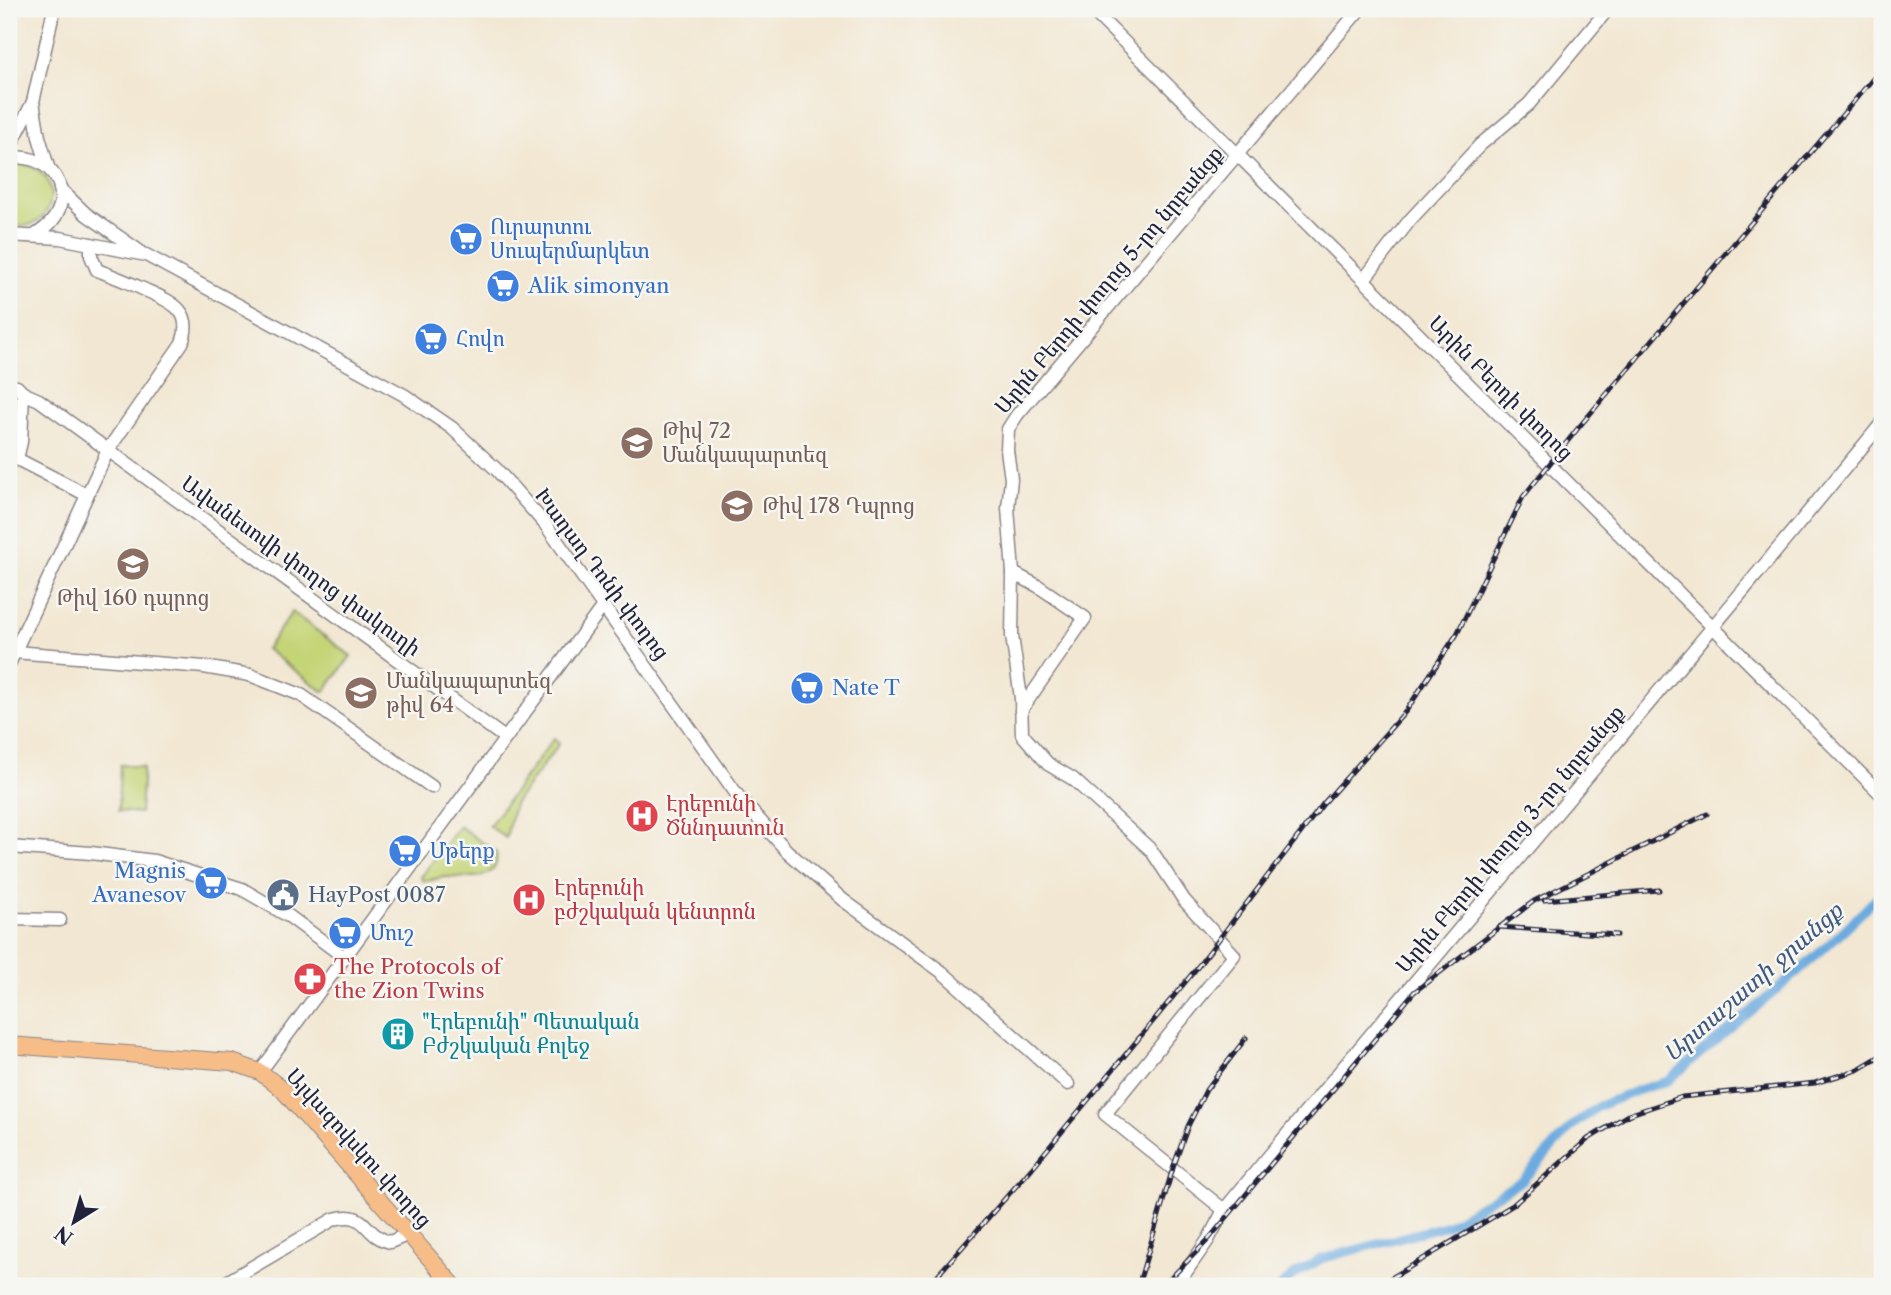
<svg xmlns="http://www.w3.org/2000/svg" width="1891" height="1295" viewBox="0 0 1891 1295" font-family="'Libre Caslon Text','Noto Serif Armenian',serif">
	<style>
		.green { fill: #c5d476; stroke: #747b58; stroke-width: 2 }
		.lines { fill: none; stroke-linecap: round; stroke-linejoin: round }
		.canal { stroke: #6caadf; stroke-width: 9 }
		.minor-casing { stroke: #8a8486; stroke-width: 15 }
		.major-casing { stroke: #8a8486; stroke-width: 18 }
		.minor { stroke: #fff; stroke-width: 12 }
		.major { stroke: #f7bd88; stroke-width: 16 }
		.rail-casing { stroke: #22223b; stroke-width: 5 }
		.rail { stroke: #f6f6f2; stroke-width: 2.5; stroke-dasharray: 8; stroke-linecap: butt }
		.labels { text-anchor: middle; stroke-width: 5; stroke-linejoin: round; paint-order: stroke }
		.shop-label { font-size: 21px; fill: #366cbe; stroke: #f6f6f2; text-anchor: start }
		.street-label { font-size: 21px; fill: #22223b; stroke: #f6f6f2 }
		.education-label { font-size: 21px; fill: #785e54; stroke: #f6f6f2; text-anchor: start }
		.health-label { font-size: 21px; fill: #be3a42; stroke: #f6f6f2; text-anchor: start }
		.service-label { font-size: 21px; fill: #4e5e75; stroke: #f6f6f2; text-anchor: start }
		.culture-label { font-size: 21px; fill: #0d838f; stroke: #f6f6f2; text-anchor: start }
		.water-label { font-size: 23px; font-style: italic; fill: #40587d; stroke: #f6f6f2 }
	</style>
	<rect width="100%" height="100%" fill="#f6f6f2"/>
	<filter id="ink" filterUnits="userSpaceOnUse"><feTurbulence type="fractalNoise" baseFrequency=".0143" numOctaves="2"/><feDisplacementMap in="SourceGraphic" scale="14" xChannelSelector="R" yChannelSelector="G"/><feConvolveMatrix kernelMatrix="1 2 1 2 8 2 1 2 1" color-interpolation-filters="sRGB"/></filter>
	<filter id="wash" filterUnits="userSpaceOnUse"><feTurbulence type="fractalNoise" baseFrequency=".00686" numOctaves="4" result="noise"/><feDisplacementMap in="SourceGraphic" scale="28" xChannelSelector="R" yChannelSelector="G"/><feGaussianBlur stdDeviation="1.57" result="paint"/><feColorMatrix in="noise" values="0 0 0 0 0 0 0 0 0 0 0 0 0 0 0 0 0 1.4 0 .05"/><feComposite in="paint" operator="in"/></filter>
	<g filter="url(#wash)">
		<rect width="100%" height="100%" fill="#f2e7d2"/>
		<g class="green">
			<path d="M20 164C69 169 56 238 9 224V166Z"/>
			<polygon points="292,612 351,656 324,692 266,649"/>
			<polygon points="554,738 559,744 514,804 506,838 489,826"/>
			<polygon points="120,765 143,767 140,813 118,811"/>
			<path d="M459 826 496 852C502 883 465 877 446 877 438 877 432 881 424 881L421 877Z"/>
		</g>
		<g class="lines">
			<path class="canal" d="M1281 1286 1292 1276 1321 1259 1448 1225 1523 1180 1572 1126 1599 1106 1641 1089 1668 1081C1740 1019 1817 961 1882 892"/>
		</g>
	</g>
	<g filter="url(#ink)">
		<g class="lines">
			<defs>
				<g id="minor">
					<polyline points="1091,9 1882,795"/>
					<polyline points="33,102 39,137 48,167"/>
					<polyline points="9,149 33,102 54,9"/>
					<path d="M9 159C43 150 75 185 55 217 49 226 42 231 34 236"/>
					<polyline points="60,189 86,214 139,251"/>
					<polyline points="9,235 60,238 146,255 404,395 452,428 497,470 545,524 738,796 787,851 843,900 942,972 1068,1084"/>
					<polyline points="1365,278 1410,220 1480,145 1529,104 1608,9"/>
					<polyline points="9,386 17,387 23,393 21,442 17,459 87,495"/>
					<polyline points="23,393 39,400 505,738"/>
					<polyline points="1013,573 1038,586 1085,618 1021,710"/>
					<polyline points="14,652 204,667 250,675 301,695 432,787"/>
					<path d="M9 664 108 450 182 343C195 309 169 301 143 289 128 282 113 276 97 270L91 256V244"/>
					<polyline points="9,847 91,853 154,861 242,889 290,917 344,957"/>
					<polyline points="9,919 60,920"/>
					<polyline points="260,1072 603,606"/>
					<polyline points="1224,1210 1105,1114 1234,955 1184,900 1151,850 1073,779 1048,764 1022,734 1021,698 1012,636 1013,573 1008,508 1011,479 1007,450 1008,429 1017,415 1360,9"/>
					<path d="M220 1286 334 1219C369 1210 362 1235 390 1242L409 1234"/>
					<path d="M1176 1286 1208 1240 1224 1210C1443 947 1665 687 1882 423"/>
				</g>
				<polyline id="major" points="9,1045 232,1062 260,1072 283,1090 454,1286"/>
			</defs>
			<use href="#minor" class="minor-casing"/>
			<use href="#major" class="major-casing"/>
			<use href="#minor" class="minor"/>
			<use href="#major" class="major"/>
			<defs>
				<g id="rail">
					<polyline points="1544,900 1659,890"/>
					<polyline points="1499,927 1617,935"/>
					<polyline points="928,1286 1032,1168 1196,969 1323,804 1406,711 1457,634 1523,497 1579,427 1882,68"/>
					<polyline points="1138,1286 1173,1168 1188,1126 1206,1090 1246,1038"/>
					<polyline points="1163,1286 1208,1240 1414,992 1534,901 1707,814"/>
					<polyline points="1378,1286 1513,1205 1588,1139 1628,1115 1682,1097 1815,1083 1857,1070 1882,1055"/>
				</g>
			</defs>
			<use href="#rail" class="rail-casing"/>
			<use href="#rail" class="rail"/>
		</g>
	</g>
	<defs>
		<symbol id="supermarket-disc" viewBox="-11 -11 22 22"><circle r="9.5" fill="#3f7fe0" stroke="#f6f6f2"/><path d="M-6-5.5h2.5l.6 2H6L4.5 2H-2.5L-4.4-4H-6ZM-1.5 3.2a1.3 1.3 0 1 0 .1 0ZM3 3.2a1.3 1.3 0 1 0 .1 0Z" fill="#fff"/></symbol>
		<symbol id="school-disc" viewBox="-11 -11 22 22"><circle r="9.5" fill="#8d6e63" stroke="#f6f6f2"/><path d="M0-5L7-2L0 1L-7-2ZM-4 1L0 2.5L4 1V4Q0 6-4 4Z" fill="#fff"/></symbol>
		<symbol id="hospital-disc" viewBox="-11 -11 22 22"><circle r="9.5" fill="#e0444e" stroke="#f6f6f2"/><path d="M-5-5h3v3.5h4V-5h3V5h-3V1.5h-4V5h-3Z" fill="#fff"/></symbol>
		<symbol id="civic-disc" viewBox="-11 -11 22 22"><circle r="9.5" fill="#5c6f8a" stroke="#f6f6f2"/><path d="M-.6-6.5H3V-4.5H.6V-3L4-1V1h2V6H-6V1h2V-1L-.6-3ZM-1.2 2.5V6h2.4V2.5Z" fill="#fff"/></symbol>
		<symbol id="pharmacy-disc" viewBox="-11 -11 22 22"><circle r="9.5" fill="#e0444e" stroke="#f6f6f2"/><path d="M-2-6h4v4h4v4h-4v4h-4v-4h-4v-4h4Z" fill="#fff"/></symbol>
		<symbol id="building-disc" viewBox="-11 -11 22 22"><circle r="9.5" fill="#0f9aa8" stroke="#f6f6f2"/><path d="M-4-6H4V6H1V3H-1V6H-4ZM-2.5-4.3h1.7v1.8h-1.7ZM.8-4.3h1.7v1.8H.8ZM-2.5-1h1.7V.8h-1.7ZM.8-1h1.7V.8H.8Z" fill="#fff"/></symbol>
	</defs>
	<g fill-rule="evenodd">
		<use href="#supermarket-disc" x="447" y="220" width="38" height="38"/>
		<use href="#supermarket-disc" x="484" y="267" width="38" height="38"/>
		<use href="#supermarket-disc" x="412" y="320" width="38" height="38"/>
		<use href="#school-disc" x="618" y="424" width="38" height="38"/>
		<use href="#school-disc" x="718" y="487" width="38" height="38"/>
		<use href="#school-disc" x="114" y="545" width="38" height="38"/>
		<use href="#supermarket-disc" x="788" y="669" width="38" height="38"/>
		<use href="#school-disc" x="342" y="674" width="38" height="38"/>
		<use href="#hospital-disc" x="623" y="797" width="38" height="38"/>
		<use href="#supermarket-disc" x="386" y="832" width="38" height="38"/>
		<use href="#supermarket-disc" x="192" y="864" width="38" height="38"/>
		<use href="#civic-disc" x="264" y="876" width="38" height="38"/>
		<use href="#hospital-disc" x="510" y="881" width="38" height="38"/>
		<use href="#supermarket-disc" x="326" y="914" width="38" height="38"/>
		<use href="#pharmacy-disc" x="291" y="960" width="38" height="38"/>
		<use href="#building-disc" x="379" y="1015" width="38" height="38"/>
	</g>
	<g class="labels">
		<g class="shop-label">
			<text x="490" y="234">Ուրարտու<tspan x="490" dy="24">Սուպերմարկետ</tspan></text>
			<text x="528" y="293">Alik simonyan</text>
			<text x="456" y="346">Հովո</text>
			<text x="832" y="695">Nate T</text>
			<text x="430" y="858">Մթերք</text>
			<text x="186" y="878" text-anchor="end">Magnis<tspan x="186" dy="24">Avanesov</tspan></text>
			<text x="370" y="940">Մուշ</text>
		</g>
		<g class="street-label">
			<text transform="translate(1109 280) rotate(-50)" y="7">Արին Բերդի փողոց 5-րդ նրբանցք</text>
			<text transform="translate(1501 388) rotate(45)" y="7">Արին Բերդի փողոց</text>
			<text transform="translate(301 566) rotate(36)" y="7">Ավանեսովի փողոց փակուղի</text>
			<text transform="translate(602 574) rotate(53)" y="7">Խաղաղ Դոնի փողոց</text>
			<text transform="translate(1510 839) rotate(-50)" y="7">Արին Բերդի փողոց 3-րդ նրբանցք</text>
			<text transform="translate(359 1148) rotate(48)" y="7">Այվազովսկու փողոց</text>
		</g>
		<g class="education-label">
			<text x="662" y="438">Թիվ 72<tspan x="662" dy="24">Մանկապարտեզ</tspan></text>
			<text x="762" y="513">Թիվ 178 Դպրոց</text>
			<text x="133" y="605" text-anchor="middle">Թիվ 160 դպրոց</text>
			<text x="386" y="688">Մանկապարտեզ<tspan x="386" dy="24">թիվ 64</tspan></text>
		</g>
		<g class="health-label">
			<text x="666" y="811">Էրեբունի<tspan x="666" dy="24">Ծննդատուն</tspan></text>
			<text x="554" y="895">Էրեբունի<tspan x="554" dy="24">բժշկական կենտրոն</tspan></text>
			<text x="334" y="974">The Protocols of<tspan x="334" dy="24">the Zion Twins</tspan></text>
		</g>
		<g class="service-label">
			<text x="308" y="902">HayPost 0087</text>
		</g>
		<g class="culture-label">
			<text x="422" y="1029">"Էրեբունի" Պետական<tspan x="422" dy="24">Բժշկական Քոլեջ</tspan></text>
		</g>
		<g class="water-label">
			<text transform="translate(1753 982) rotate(-41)" y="8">Արտաշատի ջրանցք</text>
		</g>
	</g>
	<rect width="1891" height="1295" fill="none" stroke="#f6f6f2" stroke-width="35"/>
	<g transform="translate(74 1222) rotate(217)" stroke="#f6f6f2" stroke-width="5" paint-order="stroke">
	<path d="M0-5L12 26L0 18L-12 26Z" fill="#22223b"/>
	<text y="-10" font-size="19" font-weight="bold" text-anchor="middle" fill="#22223b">N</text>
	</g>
</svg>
